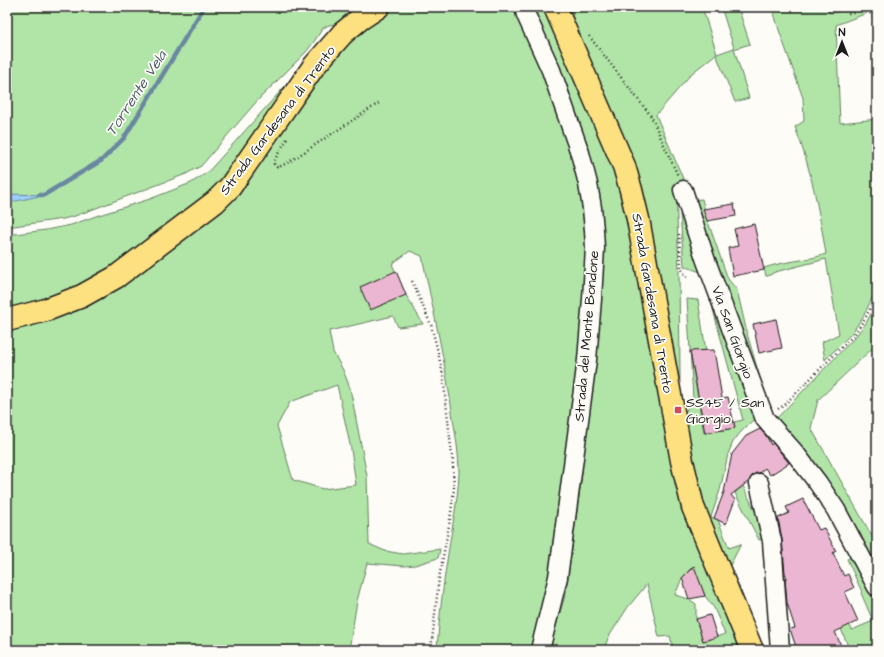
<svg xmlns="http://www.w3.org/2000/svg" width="884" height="657" viewBox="0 0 884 657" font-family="'Architects Daughter',sans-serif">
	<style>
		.green { fill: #b1e5a7; stroke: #668062; fill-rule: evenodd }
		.water { fill: #9ecefa; stroke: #6a87a1 }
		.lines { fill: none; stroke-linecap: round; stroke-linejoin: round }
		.stream { stroke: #6a87a1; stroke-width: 4.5 }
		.building { fill: #ebb6d1; stroke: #1c1c1c }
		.minor-casing { stroke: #1c1c1c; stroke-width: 21 }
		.major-casing { stroke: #1c1c1c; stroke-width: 25 }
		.highway-casing { stroke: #1c1c1c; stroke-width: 25 }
		.path { stroke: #1c1c1c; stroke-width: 2.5; stroke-dasharray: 1 3; stroke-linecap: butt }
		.minor { stroke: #fdfcf7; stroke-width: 18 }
		.major { stroke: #fde080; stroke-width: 22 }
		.highway { stroke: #fde080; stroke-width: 22 }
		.poi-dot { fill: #d1495b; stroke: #fdfcf7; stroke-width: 1.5 }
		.labels { text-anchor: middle; stroke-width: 3.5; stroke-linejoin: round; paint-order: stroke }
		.street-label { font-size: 14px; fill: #1c1c1c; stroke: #fdfcf7 }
		.poi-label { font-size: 14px; fill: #1c1c1c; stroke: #fdfcf7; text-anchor: start }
		.water-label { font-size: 15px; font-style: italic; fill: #4a5a6a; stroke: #fdfcf7 }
	</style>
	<rect width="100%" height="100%" fill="#fdfcf7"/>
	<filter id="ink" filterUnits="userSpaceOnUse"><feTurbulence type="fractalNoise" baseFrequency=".025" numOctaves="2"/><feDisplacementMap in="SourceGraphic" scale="8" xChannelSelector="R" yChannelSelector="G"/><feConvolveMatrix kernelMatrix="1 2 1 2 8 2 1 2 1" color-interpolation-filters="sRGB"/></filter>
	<g filter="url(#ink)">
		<g class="green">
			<polygon points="7,7 365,7 343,23 329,25 323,28 313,43 306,52 257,101 201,166 186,174 75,216 63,219 7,227"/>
			<path d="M390 7H513L540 64 557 106 580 181 586 249 584 308 569 442 557 544 533 650H437C439 618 443 586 448 554 452 527 458 500 459 473 459 455 456 437 453 419 446 364 433 310 422 256L410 251 392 264 406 295 423 324 398 327 393 316 329 331 333 352 343 370 350 388 367 476 369 544 385 551 403 554 440 549 438 558 415 565 404 566 367 563 357 601 349 650H7V326L130 275 276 131 358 27ZM337 385 351 449 356 485 323 489 293 480 277 426 290 402Z"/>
			<path d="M537 7H544L546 9 619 173 646 308 744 650H674L670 636 659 637 647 584 628 607 608 638 604 650H549L566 592 582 473 597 310 586 147 567 85 536 13V9ZM693 566 705 596 714 608 725 634 703 641 696 619V604L689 599 675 595 682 578Z"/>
			<polygon points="571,7 702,7 717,54 734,48 721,7 738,7 750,44 734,49 749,98 735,102 716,54 692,73 656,115 687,188 676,191 679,271 680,375 679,396 575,30"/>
			<path d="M772 7H829V13L838 12V7H862L867 13 836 25 840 123 877 119V285L876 290 864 315 852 333 825 360 822 342 839 334 826 259 775 272 768 276H766L764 268C784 261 806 261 826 254 819 211 811 168 795 127L804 121 803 98 779 30Z"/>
			<polygon points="312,56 228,174 213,192 174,222 94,279 66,293 7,310 7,235 46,230 71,225 96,216 150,199 191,183 208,172"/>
			<polygon points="702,199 707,219 728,279 737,290 748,337 764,391 691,200"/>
			<polygon points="687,213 703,273 684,266 680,214"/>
			<polygon points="705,280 757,416 740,433 733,442 728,454 720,490 711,517 718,520 729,548 741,544 727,571 702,513 682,417 693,398 687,299 698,300 706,351 690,352 704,433 735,428 734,422 743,420"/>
			<polygon points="877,303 877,344 818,400 811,428 877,545 877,575 775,420 855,337 866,323"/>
			<polygon points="743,486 766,534 766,538 759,540 735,493"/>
			<polygon points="855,555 877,596 877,644 867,650 843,650 842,649 848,646 839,624 847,620 852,630 873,621 861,593 862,592 847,559"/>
		</g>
		<polygon class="water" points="7,194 44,195 7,203"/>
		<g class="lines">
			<polyline class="stream" points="39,195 44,195 102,160 124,138 204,7"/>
		</g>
		<g class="building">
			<polygon points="734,204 736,216 707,221 703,209"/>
			<polygon points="754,224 764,270 733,276 728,248 738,246 734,229"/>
			<polygon points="396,271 406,295 370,310 360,287"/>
			<polygon points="776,319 782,348 759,353 753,324"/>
			<polygon points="714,350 722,398 728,397 735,428 705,433 690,351"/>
			<polygon points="760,429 767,437 771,445 773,443 789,463 770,475 765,468 759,473 756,473 752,476 749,481 731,495 735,500 726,524 714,518 724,492 732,454 746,436"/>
			<polygon points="803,499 819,530 824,528 836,551 833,553 844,576 848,574 854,588 845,592 858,621 835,632 843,650 797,650 790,629 795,628 787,603 785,578 787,578 785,573 782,539 778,518 789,513 786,507"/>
			<polygon points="694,566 705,596 689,599 682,578"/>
			<polygon points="710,615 717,637 703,641 696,619"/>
		</g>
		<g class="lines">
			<defs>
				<g id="minor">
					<polyline points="524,7 526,15 551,70 580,153 588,184 592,208 594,230 595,248 592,299 587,360 562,548 558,577 540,650"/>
					<polyline points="683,190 705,258 765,419 795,453 818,483 836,510 877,587"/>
					<polyline points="759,483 772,541 780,650"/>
				</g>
				<g id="major">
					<polyline points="555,7 624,166 631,190 638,219 682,461 693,507 752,650"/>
					<polyline points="343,33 360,19 378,7"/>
				</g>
				<polyline id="highway" points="7,320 46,310 82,296 116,277 215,202 230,187 314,66 343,33"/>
			</defs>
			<use href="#minor" class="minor-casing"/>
			<use href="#major" class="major-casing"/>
			<use href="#highway" class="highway-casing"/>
			<g class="path">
				<path d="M843 7C847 14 854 17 856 7"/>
				<polyline points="865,7 877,22"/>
				<polyline points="589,36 651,116 678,176"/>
				<polyline points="287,139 275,159 274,164 277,167 281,166 289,162 379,103"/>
				<polyline points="679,234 681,267 683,272 689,279"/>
				<polyline points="412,281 431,325 437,348 443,375 453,465 454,489 450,520 439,578 431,650"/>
				<polyline points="778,409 783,406 854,335 867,315 877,295"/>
			</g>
			<use href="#minor" class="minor"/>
			<use href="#major" class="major"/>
			<use href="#highway" class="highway"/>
		</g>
	</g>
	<rect class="poi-dot" x="674" y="406" width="8" height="8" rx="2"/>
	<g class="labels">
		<g class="street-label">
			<text transform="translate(277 120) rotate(-53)" y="5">Strada Gardesana di Trento</text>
			<text transform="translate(653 303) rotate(80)" y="5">Strada Gardesana di Trento</text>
			<text transform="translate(733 332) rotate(70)" y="5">Via San Giorgio</text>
			<text transform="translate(586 336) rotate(-85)" y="5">Strada del Monte Bondone</text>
		</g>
		<g class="poi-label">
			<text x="686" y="407">SS45 / San<tspan x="686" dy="16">Giorgio</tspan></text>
		</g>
		<g class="water-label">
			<text transform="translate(136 93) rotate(-57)" y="5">Torrente Vela</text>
		</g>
	</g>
	<rect width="884" height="657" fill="none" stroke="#fdfcf7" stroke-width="24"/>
	<rect x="12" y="12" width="860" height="633" fill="none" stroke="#1c1c1c" stroke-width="1.5" filter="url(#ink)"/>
	<g transform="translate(842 42)" stroke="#fdfcf7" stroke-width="3" paint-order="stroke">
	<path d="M0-3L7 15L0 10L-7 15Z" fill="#1c1c1c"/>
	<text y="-6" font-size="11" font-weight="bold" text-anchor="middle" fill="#1c1c1c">N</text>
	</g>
</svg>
